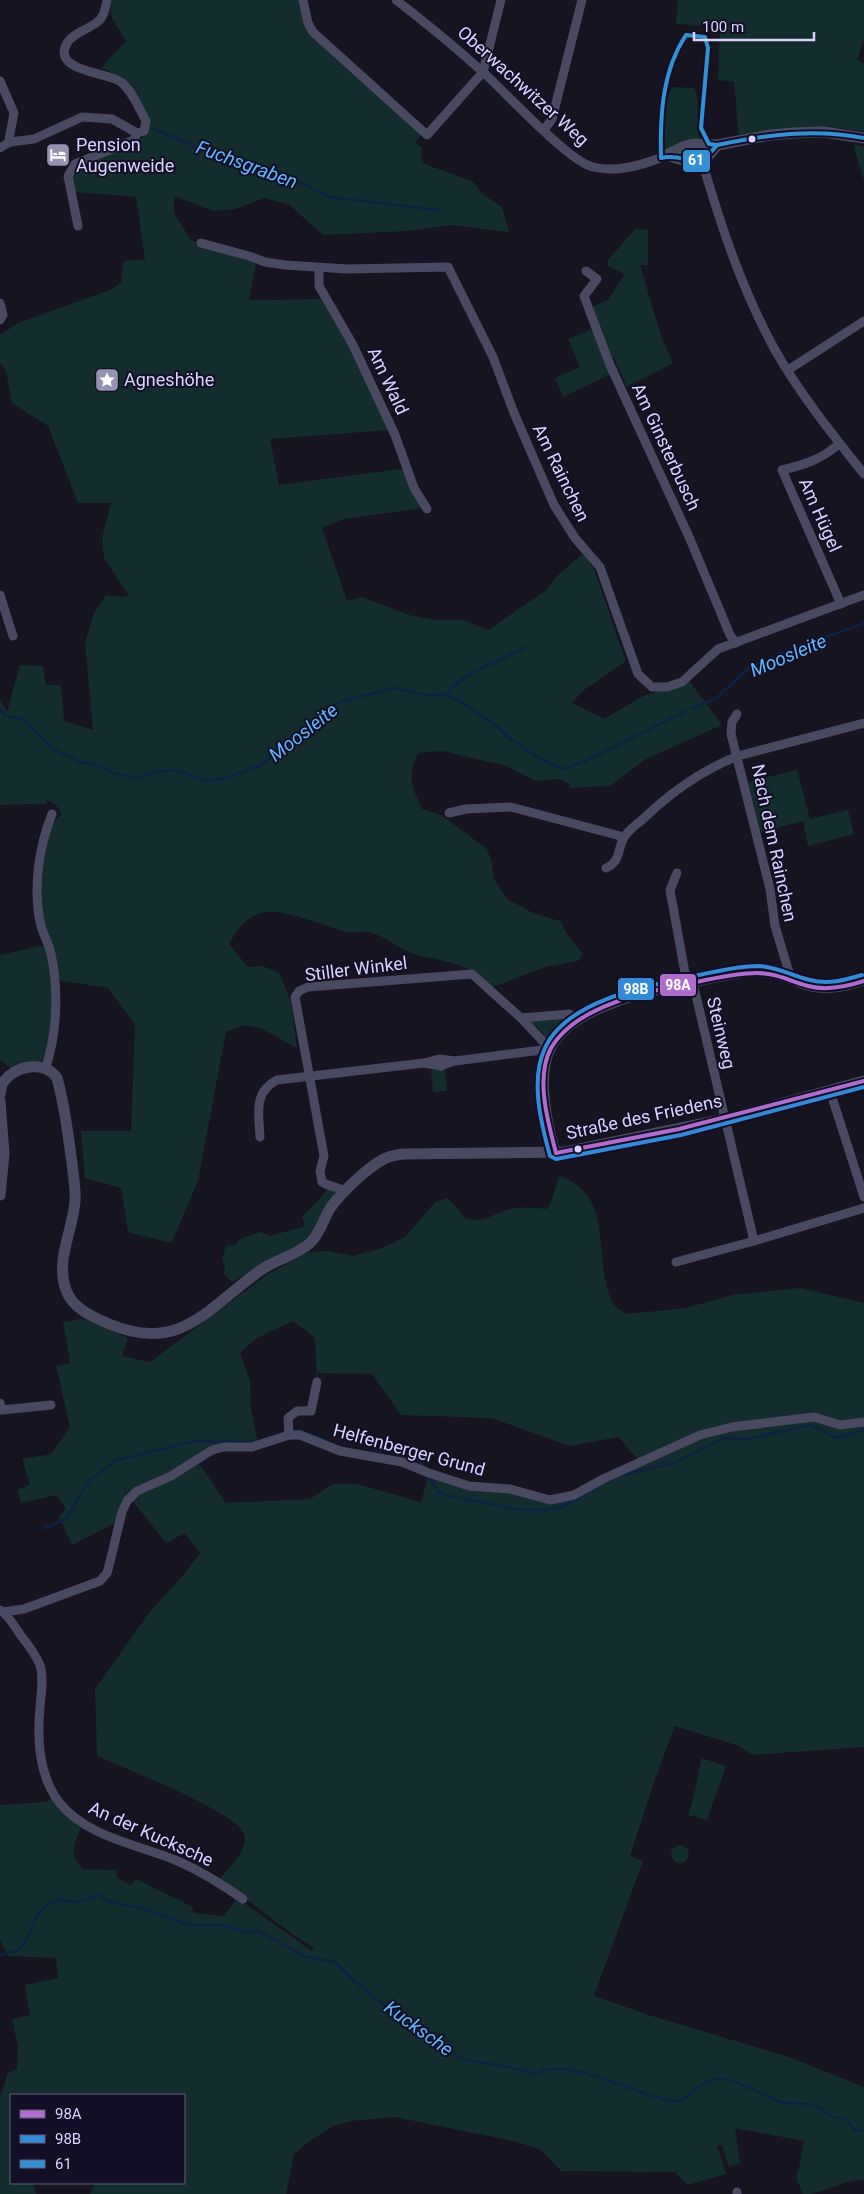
<svg xmlns="http://www.w3.org/2000/svg" width="864" height="2194" viewBox="0 0 864 2194" font-family="Roboto,sans-serif">
	<style>
		.green { fill: #132c2d; fill-rule: evenodd }
		.lines { fill: none; stroke-linecap: round; stroke-linejoin: round }
		.stream { stroke: #0d2144; stroke-width: 2.5 }
		.minor { stroke: #4a4962; stroke-width: 9 }
		.tertiary { stroke: #4a4962; stroke-width: 11 }
		.bus-1-casing { stroke: #130f26; stroke-width: 8 }
		.bus-2-casing { stroke: #130f26; stroke-width: 8 }
		.bus-3-casing { stroke: #130f26; stroke-width: 8 }
		.bus-1 { stroke: #b06ccc; stroke-width: 4 }
		.bus-2 { stroke: #338bd7; stroke-width: 4 }
		.bus-3 { stroke: #3390d2; stroke-width: 4 }
		.bus-dot { fill: #d9d4ff; stroke: #130f26; stroke-width: 2 }
		.labels { text-anchor: middle; stroke-width: 4; stroke-linejoin: round; paint-order: stroke }
		.street-label { font-size: 18px; fill: #d9d4ff; stroke: #130f26 }
		.poi-label { font-size: 18px; fill: #d9d4ff; stroke: #130f26; text-anchor: start }
		.water-label { font-size: 19px; font-style: italic; fill: #62b6ff; stroke: #130f26 }
		.line-badge { stroke: #130f26; stroke-width: 2 }
		.badge-label { font-size: 14px; text-anchor: middle; font-weight: bold; fill: #fff }
	</style>
	<rect width="100%" height="100%" fill="#161421"/>
	<g class="green">
		<path d="M110 0H302L306 24 421 135 415 142 422 148 421 159 425 164 474 182 481 193 502 207 509 232 451 225 408 231 323 235 288 204 264 198 236 209 213 211 174 196V213L191 240 249 259 256 264 249 300 321 299 353 353 390 430 270 439 279 485 400 469 403 471 423 508 344 519 322 528 347 601 362 597 409 615 437 620H463L488 630 545 591 559 574 584 553 594 569 626 661 584 690 572 703 604 719 643 696 690 682 722 725 646 759 610 786 571 788 569 784 560 779 536 781 506 766 443 751 418 753C407 780 411 784 422 809L441 815 487 849 492 862 494 879 507 899 533 913 560 921 567 934 583 954 578 961 545 967 493 987C486 982 479 975 472 971 455 961 435 960 417 955 401 950 388 938 372 933 363 930 351 934 342 931 323 925 280 907 261 913 244 918 238 930 229 944L248 967 263 966 279 973 291 1001 297 1048 260 1028 244 1025 226 1032 198 1181 172 1242H167L128 1232 121 1188 85 1178 81 1131H131L135 1025 108 988 56 980 40 909 41 870 50 825 62 814 55 804 47 800 46 804 0 805V699L7 712 20 665 43 666 46 685H61L64 721 93 730 85 643 94 613 106 595 122 597 129 596 104 558 102 538 111 503H78L48 426 12 403 6 371 0 363V335L18 323 110 290 121 283 124 261 145 259 136 197 75 192 71 176 77 165 140 139 147 133 130 86 122 77 101 68 126 41 112 18Z"/>
		<path d="M678 0H864V38L857 60 864 63V132C823 122 780 132 739 136L734 82 718 80 720 27 676 24Z"/>
		<path d="M672 87 694 88C702 105 694 120 700 138L699 140 668 150 665 148C663 129 663 104 672 87Z"/>
		<polygon points="853,144 864,147 864,181"/>
		<polygon points="636,228 648,230 648,265 640,265 661,336 673,363 627,387 614,358 610,359 591,307 608,300 625,274 608,266 608,260"/>
		<polygon points="593,329 611,374 563,397 555,378 580,367 568,339"/>
		<polygon points="797,770 810,819 848,810 854,834 808,846 803,821 761,832 748,782"/>
		<path d="M45 945C49 969 64 1048 39 1062 31 1066 20 1067 12 1069L0 1060V955Z"/>
		<polygon points="567,1016 572,1019 552,1038 543,1037 544,1035 534,1024 531,1025 530,1020"/>
		<polygon points="445,1069 447,1091 433,1092 431,1070"/>
		<path d="M559 1176C616 1194 592 1259 612 1302 615 1307 622 1311 627 1314L686 1308 732 1295 800 1288 864 1303V1747L752 1755 739 1746 675 1726 654 1782 630 1856 643 1861 594 1996 652 2016 789 2057 864 2087V2180C843 2179 825 2194 803 2194L796 2178C801 2165 800 2154 804 2141L735 2128 740 2163 729 2167 722 2145 717 2146 726 2174 687 2185 675 2172 561 2171 540 2149 513 2141 395 2117 351 2121 333 2126 310 2141 294 2154 286 2194H90L95 2183H184V2095H11V2183H33L36 2194H0V2098L8 2073 17 2069 18 2047 12 2019 30 2015 25 1985 58 1978 56 1958 8 1956 0 1940V1805L46 1802 51 1798 82 1825C75 1844 67 1854 83 1869L116 1870 117 1878 131 1885 136 1879 191 1906 194 1913 224 1916 237 1898 312 1951 314 1948 292 1934 220 1879C229 1868 249 1849 244 1834 237 1812 122 1767 97 1756L95 1689 151 1610 180 1579 200 1553 185 1533 166 1543 132 1500 115 1523 72 1545 59 1517 66 1509 56 1495 21 1503 17 1490 30 1485 22 1459 51 1454 70 1427 56 1366 70 1363 63 1322 83 1319 128 1338 122 1356 150 1362 268 1274 309 1252 327 1251 353 1256 382 1248 405 1237 435 1202 448 1198 466 1219C488 1223 492 1213 511 1209 523 1206 535 1208 547 1209L551 1202ZM293 1321 315 1338 317 1382 318 1373 372 1374 401 1415 491 1418 570 1446 618 1437 641 1463 562 1499 469 1486 429 1473 421 1502 357 1484H333L310 1499 226 1503 194 1456 210 1446 258 1443 251 1409 250 1381 240 1353 257 1338Z"/>
		<polygon points="328,1188 338,1192 310,1237 291,1251 270,1260 232,1282 224,1274 225,1266 222,1259 226,1246 235,1245 240,1239 260,1232 270,1236 305,1226 302,1216 319,1200"/>
		<path d="M702 1758 726 1766 707 1820 688 1815C695 1796 697 1778 702 1758Z"/>
		<circle cx="680" cy="1854" r="9"/>
	</g>
	<g class="lines">
		<g class="stream">
			<polyline points="154,129 253,170 277,171 311,188"/>
			<polyline points="315,190 330,197 438,210"/>
			<path d="M446 695C465 670 498 663 524 648"/>
			<polyline points="691,708 715,699 749,668 777,655 864,623"/>
			<polyline points="0,709 5,716 22,719 52,748 79,762 93,764 114,773 136,778 156,772 176,770 207,781 226,778 261,765 336,703 394,688 427,695 446,695 460,701 499,728 509,738 544,761 562,769 583,762 686,711"/>
			<polyline points="293,1430 302,1431 325,1440"/>
			<path d="M372 1452C389 1450 416 1452 425 1469"/>
			<polyline points="621,1475 675,1463 724,1438 748,1439 811,1425 837,1438 864,1430"/>
			<polyline points="429,1476 438,1492 445,1495 522,1510 544,1510 562,1507 612,1479"/>
			<polyline points="44,1529 66,1519 90,1479 99,1474 114,1461 195,1441 254,1442"/>
			<path d="M0 1955 18 1950 24 1945 38 1914 48 1904 59 1900 74 1902 99 1895 107 1901 144 1909 189 1925H221L246 1932 258 1931 307 1957 335 1962 352 1979 412 2028 465 2060 504 2066 536 2074C569 2054 638 2098 675 2101 691 2102 700 2076 721 2079 741 2081 759 2094 778 2101 790 2105 803 2102 815 2106 822 2108 825 2113 831 2116 835 2118 841 2118 846 2119L856 2131 864 2130"/>
		</g>
		<g class="minor">
			<polyline points="303,0 308,23 313,32 427,135 483,72 501,0"/>
			<path d="M396 0C426 23 455 47 484 73 505 92 569 162 593 167 617 173 644 165 667 155"/>
			<polyline points="0,81 14,113 9,139 10,142"/>
			<polyline points="544,130 552,119 582,0"/>
			<path d="M0 148 10 142 34 139 82 117 112 119 137 133 144 131 146 121C139 108 132 91 121 82 108 72 51 72 67 43 75 30 96 29 103 15 105 10 106 5 107 0"/>
			<path d="M702 161C721 226 742 290 775 350 800 394 832 434 864 474"/>
			<polyline points="78,226 68,176 75,164 134,140 137,133"/>
			<polyline points="201,243 249,256 265,262 285,265 347,269 448,267 493,357 514,413 554,505 575,538 600,567 638,674 652,687 667,687 682,682 718,649 864,595"/>
			<polyline points="319,268 319,286 353,345 395,435 414,488 427,509"/>
			<polyline points="586,271 597,279 584,296 610,365 690,539 730,635 736,643"/>
			<polyline points="0,303 3,315 0,320"/>
			<polyline points="788,370 864,321"/>
			<path d="M839 444C822 459 804 465 782 470L841 604"/>
			<polyline points="0,595 13,636"/>
			<polyline points="737,714 732,722 731,734 770,889 775,926 791,979"/>
			<polyline points="449,813 466,809 511,807 624,837"/>
			<path d="M606 868C622 861 617 847 625 836 629 830 636 825 642 820 670 793 702 770 738 756L864 723"/>
			<polyline points="677,873 670,890 687,984"/>
			<polyline points="693,983 754,1241"/>
			<polyline points="521,1018 550,1049"/>
			<polyline points="424,1063 441,1066 454,1061"/>
			<path d="M46 1067C57 1032 59 991 51 954 49 943 42 933 40 922 33 887 39 846 52 814"/>
			<polyline points="830,1091 864,1197"/>
			<path d="M260 1137C259 1114 253 1092 277 1080L424 1063 439 1059 455 1061 550 1049"/>
			<path d="M556 1153C548 1124 537 1077 551 1049 573 1005 657 990 702 981 723 977 744 971 765 973 778 974 790 979 801 984 823 992 843 988 864 981"/>
			<path d="M345 1192C338 1186 329 1187 322 1182L320 1171 324 1156 295 997 299 991 308 987 472 974 521 1018 569 1014 580 1019"/>
			<polyline points="676,1262 754,1241 864,1208"/>
			<polyline points="0,1403 2,1410 51,1405"/>
			<polyline points="289,1435 288,1418 297,1411 311,1411 317,1382"/>
			<path d="M0 1610C8 1615 14 1625 19 1633 27 1643 35 1654 40 1665 44 1678 41 1694 40 1707 37 1738 39 1776 59 1802 87 1838 141 1845 180 1862 202 1872 223 1885 243 1899"/>
			<polyline points="3,1612 24,1609 100,1581 107,1573 110,1562 122,1512 127,1501 137,1491 171,1476 212,1450 224,1447 252,1447 289,1435 300,1435 340,1451 402,1462 429,1473 469,1486 510,1489 550,1500 574,1495 605,1478 700,1435 732,1427 814,1417 840,1425 864,1422"/>
			<polyline points="737,2192 737,2194"/>
		</g>
		<g class="tertiary">
			<polyline points="667,155 685,146 693,144 717,145 770,135 793,133 823,132 864,138"/>
			<path d="M667 155C689 162 702 168 717 145"/>
			<path d="M0 1094C1 1091 1 1085 3 1083 14 1065 45 1060 57 1078 65 1106 68 1135 72 1163 73 1175 76 1189 75 1201 73 1231 55 1260 66 1290 72 1308 93 1317 109 1324 181 1354 207 1308 261 1270 276 1259 296 1256 310 1243 321 1233 323 1219 331 1207 341 1193 368 1167 384 1159 389 1156 396 1155 402 1154L565 1152 725 1119 864 1081"/>
			<polyline points="0,1101 4,1154 0,1195"/>
		</g>
		<defs>
			<path id="bus-1" d="M864 981C846 987 827 991 808 986 790 981 776 973 757 973 736 973 716 978 696 982 650 991 577 1004 551 1048 535 1078 548 1122 556 1153L679 1129 864 1081"/>
			<path id="bus-2" d="M862 975C845 980 828 985 810 980 792 976 778 967 759 966 738 966 718 971 699 975 652 985 567 999 545 1048 530 1080 541 1123 550 1156L556 1159 681 1135 864 1087"/>
			<g id="bus-3">
				<path d="M686 35 705 37 708 48 701 128 709 144 717 145C693 175 689 152 661 158 660 116 662 71 686 35Z"/>
				<path d="M717 145C766 135 814 128 864 138"/>
			</g>
		</defs>
		<use href="#bus-1" class="bus-1-casing"/>
		<use href="#bus-2" class="bus-2-casing"/>
		<use href="#bus-3" class="bus-3-casing"/>
		<use href="#bus-1" class="bus-1"/>
		<use href="#bus-2" class="bus-2"/>
		<use href="#bus-3" class="bus-3"/>
	</g>
	<defs>
		<symbol id="hotel-square" viewBox="-11 -11 22 22"><rect x="-9" y="-9" width="18" height="18" rx="4" fill="#9591b1" stroke="#130f26"/><path d="M-6-4.5h1.5V1H6V5H4.5V3h-9V5H-6ZM-4 0a1.8 1.8 0 1 1 3.6 0ZM.5 0V-2.5h3Q6-2.5 6 0Z" fill="#fff"/></symbol>
		<symbol id="sight-square" viewBox="-11 -11 22 22"><rect x="-9" y="-9" width="18" height="18" rx="4" fill="#9591b1" stroke="#130f26"/><path d="M0-6L1.8-2.2L6-1.7L2.9 1.2L3.7 5.4L0 3.3L-3.7 5.4L-2.9 1.2L-6-1.7L-1.8-2.2Z" fill="#fff"/></symbol>
	</defs>
	<g fill-rule="evenodd">
		<use href="#hotel-square" x="44" y="141" width="28" height="28"/>
		<use href="#sight-square" x="93" y="366" width="28" height="28"/>
	</g>
	<g class="bus-dot">
		<circle cx="752" cy="139" r="4.5"/>
		<circle cx="578" cy="1149" r="4.5"/>
	</g>
	<g class="labels">
		<g class="street-label">
			<text transform="translate(523 86) rotate(42)" y="6">Oberwachwitzer Weg</text>
			<text transform="translate(388 381) rotate(65)" y="6">Am Wald</text>
			<text transform="translate(666 447) rotate(65)" y="6">Am Ginsterbusch</text>
			<text transform="translate(561 473) rotate(64)" y="6">Am Rainchen</text>
			<text transform="translate(820 515) rotate(66)" y="6">Am Hügel</text>
			<text transform="translate(774 843) rotate(78)" y="6">Nach dem Rainchen</text>
			<text transform="translate(356 969) rotate(-7)" y="6">Stiller Winkel</text>
			<text transform="translate(721 1033) rotate(77)" y="6">Steinweg</text>
			<text transform="translate(644 1117) rotate(-12)" y="6">Straße des Friedens</text>
			<text transform="translate(409 1450) rotate(15)" y="6">Helfenberger Grund</text>
			<text transform="translate(151 1834) rotate(24)" y="6">An der Kucksche</text>
		</g>
		<g class="poi-label">
			<text x="76" y="151">Pension<tspan x="76" dy="21">Augenweide</tspan></text>
			<text x="124" y="386">Agneshöhe</text>
		</g>
		<g class="water-label">
			<text transform="translate(247 164) rotate(20)" y="7">Fuchsgraben</text>
			<text transform="translate(788 655) rotate(-23)" y="7">Moosleite</text>
			<text transform="translate(303 732) rotate(-38)" y="7">Moosleite</text>
			<text transform="translate(419 2028) rotate(36)" y="7">Kucksche</text>
		</g>
	</g>
	<g class="line-badge">
		<rect x="682" y="149" width="29" height="24" rx="5" fill="#3390d2"/>
		<rect x="659" y="973" width="38" height="24" rx="5" fill="#b06ccc"/>
		<rect x="617" y="977" width="38" height="24" rx="5" fill="#338bd7"/>
	</g>
	<g class="badge-label">
		<text x="696" y="165">61</text>
		<text x="678" y="990">98A</text>
		<text x="636" y="994">98B</text>
	</g>
	<rect x="10" y="2094" width="175" height="90" fill="#130f26" stroke="#625e7d"/>
	<rect x="20" y="2110" width="25" height="8" fill="#b06ccc" stroke="#625e7d"/>
	<text x="55" y="2119" font-size="15" fill="#d9d4ff">98A</text>
	<rect x="20" y="2135" width="25" height="8" fill="#338bd7" stroke="#625e7d"/>
	<text x="55" y="2144" font-size="15" fill="#d9d4ff">98B</text>
	<rect x="20" y="2160" width="25" height="8" fill="#3390d2" stroke="#625e7d"/>
	<text x="55" y="2169" font-size="15" fill="#d9d4ff">61</text>
	<path d="M694 32v8h120v-8" fill="none" stroke="#d9d4ff" stroke-width="2.5"/>
	<text x="702" y="32" font-size="15" fill="#d9d4ff" stroke="#130f26" stroke-width="4" paint-order="stroke">100 m</text>
</svg>
